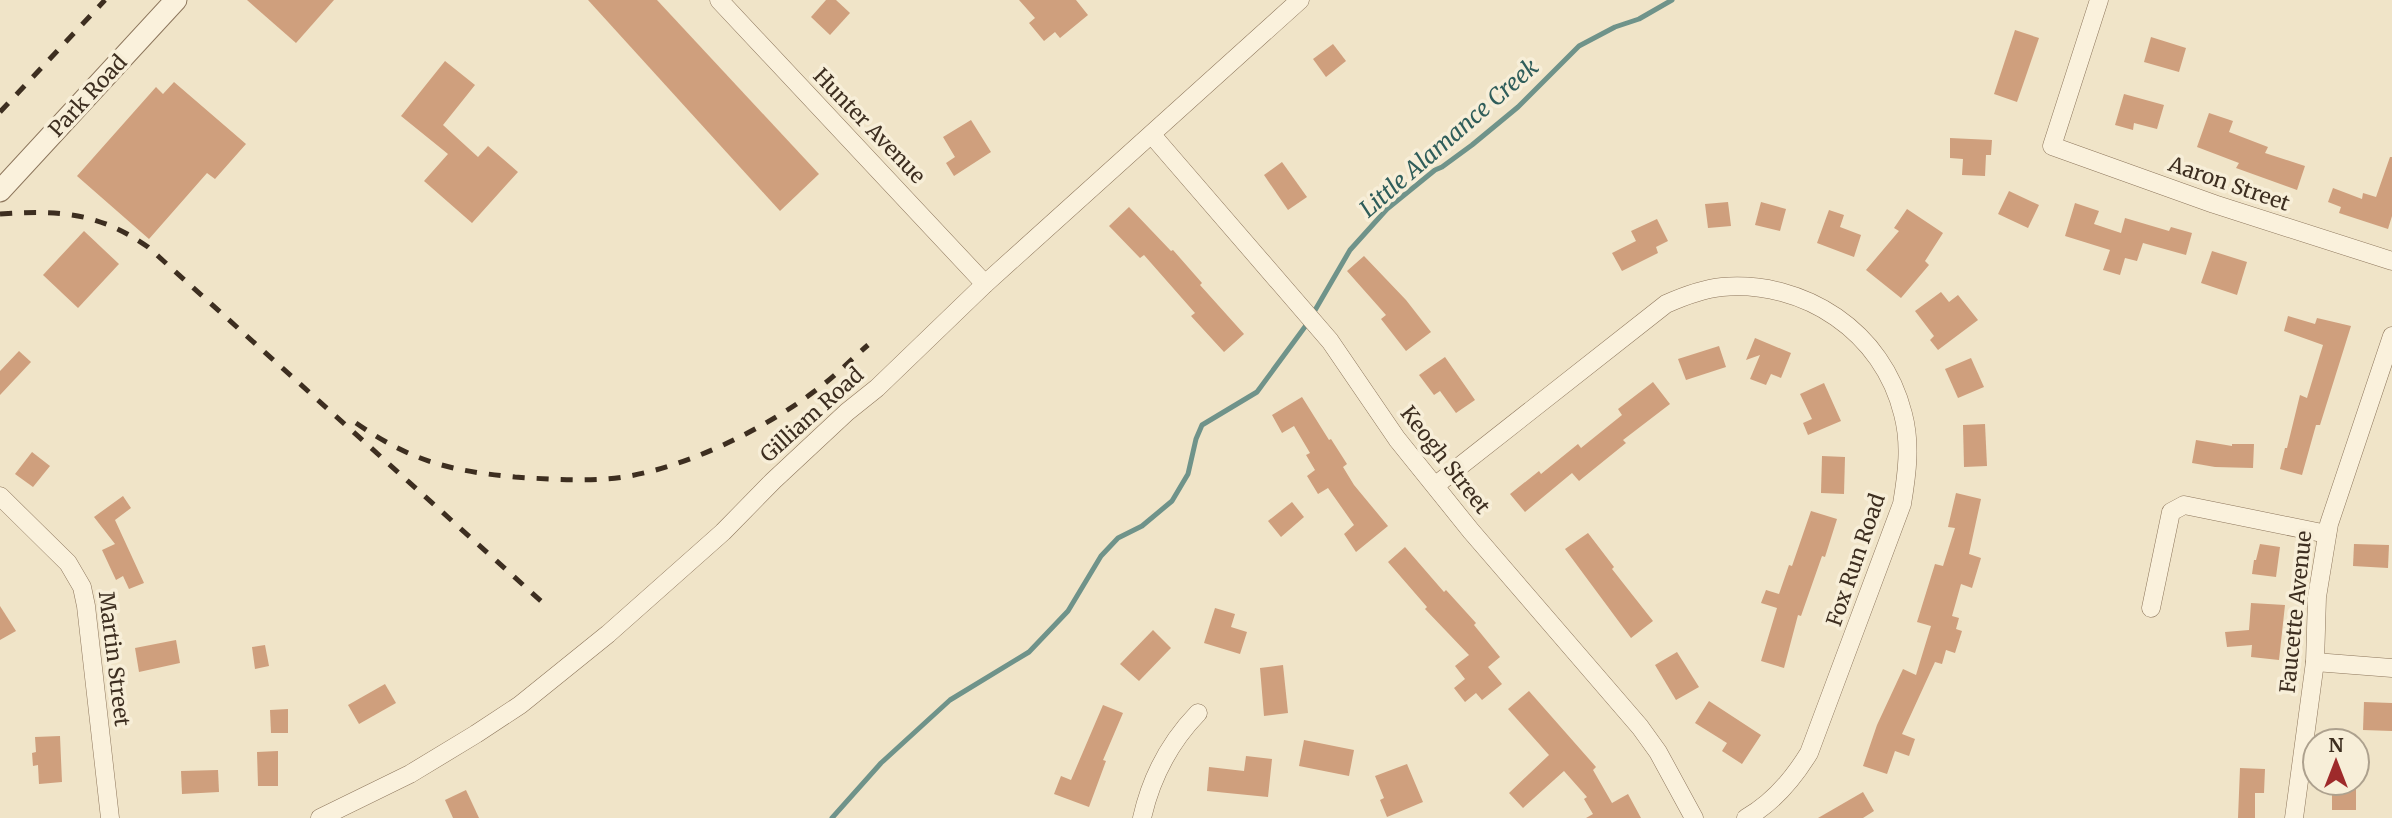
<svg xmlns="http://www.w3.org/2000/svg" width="2392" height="818" viewBox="0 0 2392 818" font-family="Merriweather,serif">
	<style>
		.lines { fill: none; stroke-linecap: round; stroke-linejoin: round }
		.stream { stroke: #6f938a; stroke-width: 5 }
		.building { fill: #cf9f7d }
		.minor-casing { stroke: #8d765c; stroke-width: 19 }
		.tertiary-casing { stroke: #8d765c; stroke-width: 23 }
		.minor { stroke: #faf1dc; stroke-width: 18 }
		.tertiary { stroke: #faf1dc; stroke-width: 21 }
		.rail { stroke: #3d2e20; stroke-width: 5; stroke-dasharray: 12 12; stroke-linecap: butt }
		.labels { text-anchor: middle; stroke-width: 7; stroke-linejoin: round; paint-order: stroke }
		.street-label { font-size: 21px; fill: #3d2e20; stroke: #f7eed8 }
		.water-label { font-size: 23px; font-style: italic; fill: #2f5d5a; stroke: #f7eed8 }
	</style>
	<rect width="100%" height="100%" fill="#f0e4c8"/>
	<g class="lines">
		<polyline class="stream" points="832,818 881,763 950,700 1029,652 1068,611 1101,556 1118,538 1142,526 1172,501 1188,474 1196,439 1202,425 1257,392 1307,324 1350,250 1387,209 1435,170 1442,167 1472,145 1518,107 1579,46 1615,27 1639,19 1672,0"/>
	</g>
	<g class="building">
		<polygon points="247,0 334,0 296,43"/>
		<polygon points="588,0 657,0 819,174 780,211"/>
		<polygon points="826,0 836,0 850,13 830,35 811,17"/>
		<polygon points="1019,0 1076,0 1088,15 1060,38 1055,32 1044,41 1029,23 1035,18"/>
		<polygon points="2015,30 2039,38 2017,102 1994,94"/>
		<polygon points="2151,37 2186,48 2179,72 2144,62"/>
		<polygon points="1333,44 1346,61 1326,77 1313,59"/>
		<polygon points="445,61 475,85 443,125 478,157 488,146 518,172 472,223 424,181 448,154 401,116"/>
		<polygon points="174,82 246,144 215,179 207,173 149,239 77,176 156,87 163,94"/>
		<polygon points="2124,94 2164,105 2157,129 2134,123 2133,130 2115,125"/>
		<polygon points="2209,113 2233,121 2229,132 2268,147 2265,153 2305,166 2297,190 2236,168 2239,163 2197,147"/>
		<polygon points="971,120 991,152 954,176 946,163 955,157 943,137"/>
		<polygon points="1950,138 1992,140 1991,155 1986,155 1985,176 1962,175 1963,159 1950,158"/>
		<polygon points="2390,157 2392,157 2392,216 2388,229 2339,213 2341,207 2328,202 2333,188 2362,199 2363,193 2376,197"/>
		<polygon points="1282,162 1307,197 1288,210 1264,175"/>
		<polygon points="2009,191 2039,205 2028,228 1998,214"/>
		<polygon points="1728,202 1731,226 1708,228 1705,204"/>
		<polygon points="1761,202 1786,209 1780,231 1755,225"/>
		<polygon points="2075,203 2099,211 2094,224 2121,233 2125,218 2169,231 2171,227 2192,233 2186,255 2143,243 2137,261 2125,258 2120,275 2103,270 2110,250 2065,236"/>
		<polygon points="1129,207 1171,251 1173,250 1202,283 1200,285 1244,334 1224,352 1191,316 1195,313 1144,255 1140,258 1109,226"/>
		<polygon points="1907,209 1943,233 1925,261 1929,265 1901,298 1866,270 1899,231 1894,228"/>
		<polygon points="1829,210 1844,215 1840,227 1861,235 1854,257 1817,243"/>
		<polygon points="1657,219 1668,241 1656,247 1658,253 1622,271 1612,253 1636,241 1631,231"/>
		<polygon points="84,231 119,264 78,308 43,275"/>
		<polygon points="2212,251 2247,262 2237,295 2201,283"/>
		<polygon points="1364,256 1406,300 1431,332 1406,351 1381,319 1386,315 1347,271"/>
		<polygon points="1941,292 1949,302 1958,295 1978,320 1938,350 1930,340 1934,336 1915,311"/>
		<polygon points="2288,316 2315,324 2317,318 2351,326 2320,425 2316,425 2302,475 2280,469 2285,448 2287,448 2300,395 2307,398 2323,345 2284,331"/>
		<polygon points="1755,338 1791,353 1781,378 1771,374 1766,385 1750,379 1760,355 1746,360"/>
		<polygon points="1719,346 1726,367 1686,380 1678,359"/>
		<polygon points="19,351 31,362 0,395 0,371"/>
		<polygon points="1445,357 1475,400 1456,413 1440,391 1434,395 1419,375"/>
		<polygon points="1971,358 1984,387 1958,398 1945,369"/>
		<polygon points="1653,382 1670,404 1623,440 1626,443 1579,481 1572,473 1525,512 1510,494 1539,471 1541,474 1578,444 1581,448 1622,415 1618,409"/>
		<polygon points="1824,383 1841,421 1808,435 1803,423 1812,419 1800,394"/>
		<polygon points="1302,397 1329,440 1331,439 1347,464 1343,467 1354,485 1388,526 1356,552 1344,534 1354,525 1328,488 1318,494 1307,476 1315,470 1306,455 1310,453 1294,426 1282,433 1272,415"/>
		<polygon points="1985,424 1987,466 1964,467 1963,425"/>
		<polygon points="2196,440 2232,446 2232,444 2254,444 2253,468 2215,467 2192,463"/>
		<polygon points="32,452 50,466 33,487 15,474"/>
		<polygon points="1822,456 1845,457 1844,494 1821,493"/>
		<polygon points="1956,493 1981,499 1969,554 1981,558 1972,588 1961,584 1952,616 1959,618 1956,629 1962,631 1955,653 1946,650 1942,664 1935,662 1902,734 1915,739 1909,756 1895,751 1887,774 1863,766 1877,725 1903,669 1916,675 1931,626 1917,622 1935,564 1943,566 1955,528 1948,527"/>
		<polygon points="123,496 131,508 115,520 144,583 129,589 123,576 116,580 102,550 115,544 94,517"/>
		<polygon points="1292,502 1304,517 1281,537 1268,521"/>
		<polygon points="1811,511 1837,519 1825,557 1822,556 1801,616 1798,615 1784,668 1761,661 1777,608 1761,603 1766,590 1779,594 1789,565 1792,566"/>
		<polygon points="1588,533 1614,567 1612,569 1653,621 1631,638 1565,549"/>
		<polygon points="2260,544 2280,547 2276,577 2252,574 2254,560 2256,560"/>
		<polygon points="2354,544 2389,545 2388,568 2353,566"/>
		<polygon points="1405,547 1444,592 1446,590 1476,623 1474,625 1500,657 1488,667 1502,684 1482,700 1476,693 1465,702 1454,688 1465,679 1455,666 1469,655 1425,609 1427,607 1388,562"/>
		<polygon points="2251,603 2285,605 2279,660 2251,657 2252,645 2227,647 2225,632 2249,630"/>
		<polygon points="0,606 16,631 0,640"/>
		<polygon points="1215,608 1235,614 1231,627 1247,632 1240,654 1204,643"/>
		<polygon points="1153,630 1171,648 1139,681 1120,664"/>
		<polygon points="176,640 180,663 139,672 135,648"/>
		<polygon points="265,645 269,666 255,669 252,647"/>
		<polygon points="1677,652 1699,687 1676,700 1655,665"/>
		<polygon points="1283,665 1288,713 1264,716 1260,668"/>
		<polygon points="385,684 396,703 359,724 348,705"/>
		<polygon points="1529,691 1596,767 1593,770 1612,803 1628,794 1641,818 1586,818 1593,814 1584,799 1587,797 1564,771 1523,808 1509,793 1549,755 1508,709"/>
		<polygon points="1709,701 1761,735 1742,764 1722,751 1727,743 1695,723"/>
		<polygon points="2364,702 2392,703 2392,731 2363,730"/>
		<polygon points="1103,705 1123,713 1103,760 1106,761 1089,807 1054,794 1061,776 1071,780"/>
		<polygon points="288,709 288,733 271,733 270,710"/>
		<polygon points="60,736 62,782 39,784 38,765 33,766 32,753 36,752 35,737"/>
		<polygon points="1304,740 1354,750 1349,776 1299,766"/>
		<polygon points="278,751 278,786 258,786 257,752"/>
		<polygon points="1246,756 1272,759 1268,797 1207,791 1209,767 1244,771"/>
		<polygon points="1407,764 1423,802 1387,817 1380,800 1384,798 1375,776"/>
		<polygon points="2240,768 2265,769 2264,793 2255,793 2255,818 2238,818"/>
		<polygon points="218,770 219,792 182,794 181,771"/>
		<rect x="2332" y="783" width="24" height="27"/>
		<polygon points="466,790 479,818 453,818 445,800"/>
		<polygon points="1863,792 1874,811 1863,818 1818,818"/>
	</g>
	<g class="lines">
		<defs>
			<g id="minor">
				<polyline points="719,0 985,284"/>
				<polyline points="2099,0 2052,146 2214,204 2392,261"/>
				<polyline points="1152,135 1330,341 1397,439 1471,531 1640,727 1658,752 1694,818"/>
				<path d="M1436 485 1666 304C1684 296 1702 289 1722 287 1805 280 1883 332 1903 414 1911 444 1907 474 1902 504L1809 753C1793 779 1773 803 1746 818"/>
				<polyline points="0,496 68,563 82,587 86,606 110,818"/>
				<polyline points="2151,608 2171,512 2184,505 2327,534"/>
				<polyline points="2315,662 2392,668"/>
				<polyline points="320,818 410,774 476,734 520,705 608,634 723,532 773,481 847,412 877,388 985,284 1300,0"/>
				<path d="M1142 818C1151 778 1170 742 1198 713"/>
				<polyline points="2294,818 2315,662 2317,597 2329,524 2392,336"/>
			</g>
			<polyline id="tertiary" points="0,191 176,0"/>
		</defs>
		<use href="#minor" class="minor-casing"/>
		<use href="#tertiary" class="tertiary-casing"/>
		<use href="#minor" class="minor"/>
		<use href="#tertiary" class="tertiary"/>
		<g class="rail">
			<polyline points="0,112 105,0"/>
			<path d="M0 214C59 210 98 212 148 247L541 601"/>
			<path d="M356 423C411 461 450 471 515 477 545 479 576 481 606 479 676 474 769 428 824 384 839 372 853 358 868 345"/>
		</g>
	</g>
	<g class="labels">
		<g class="street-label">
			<text transform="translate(88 96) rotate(-47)" y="7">Park Road</text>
			<text transform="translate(869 126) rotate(46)" y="7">Hunter Avenue</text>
			<text transform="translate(2229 184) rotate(19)" y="7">Aaron Street</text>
			<text transform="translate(812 415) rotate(-42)" y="7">Gilliam Road</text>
			<text transform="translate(1445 460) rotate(52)" y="7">Keogh Street</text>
			<text transform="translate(1856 560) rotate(-71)" y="7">Fox Run Road</text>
			<text transform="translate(2296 612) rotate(-84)" y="7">Faucette Avenue</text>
			<text transform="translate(114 659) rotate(83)" y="7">Martin Street</text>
		</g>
		<g class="water-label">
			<text transform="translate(1449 138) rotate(-41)" y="8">Little Alamance Creek</text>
		</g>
	</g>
	<g transform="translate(2336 762)"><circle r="33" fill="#f7eed8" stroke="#ada18e" stroke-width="2"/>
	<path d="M0-5L12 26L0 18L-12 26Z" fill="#9e2a2b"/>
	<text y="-10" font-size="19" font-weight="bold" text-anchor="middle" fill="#3d2e20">N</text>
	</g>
</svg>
